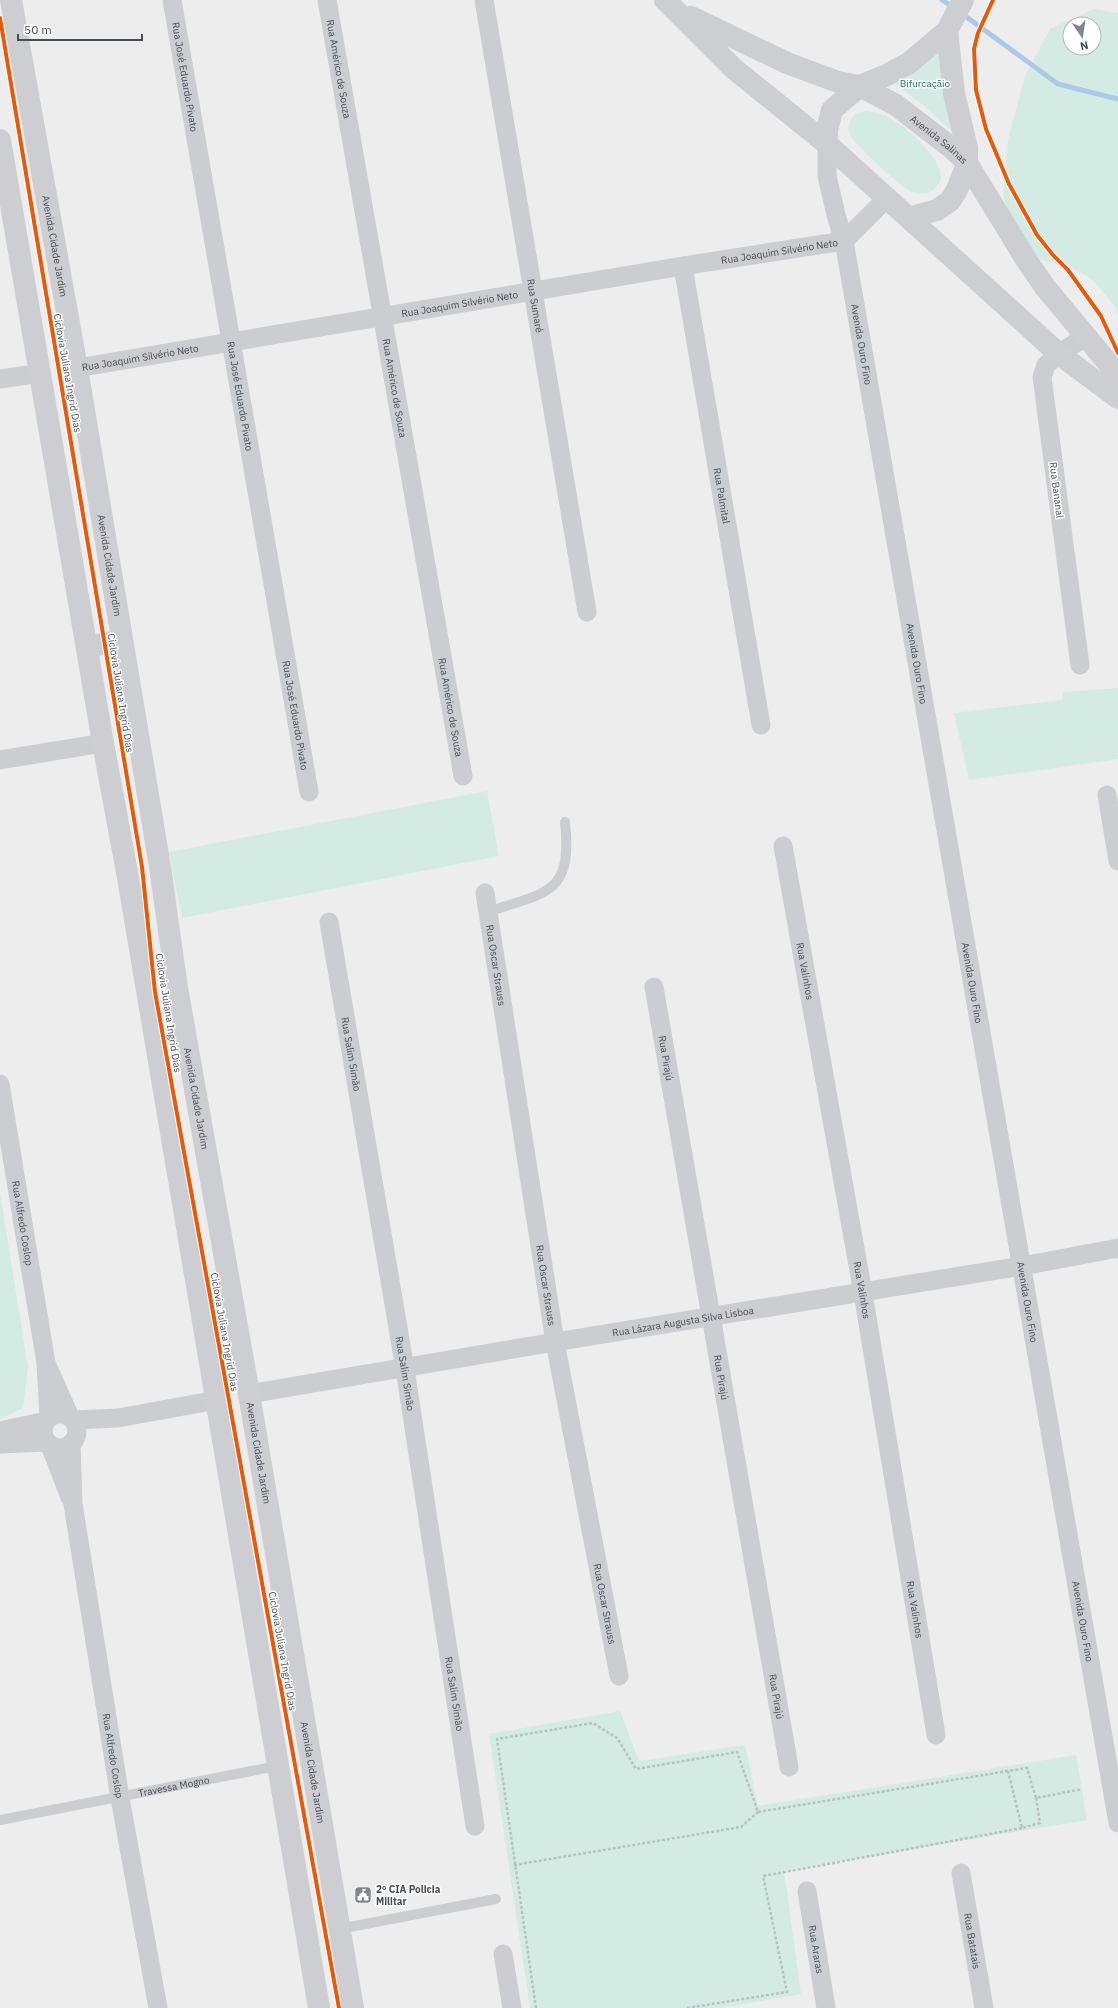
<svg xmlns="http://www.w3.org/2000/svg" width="1118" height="2008" viewBox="0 0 1118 2008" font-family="'IBM Plex Sans',sans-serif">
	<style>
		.green { fill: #d3ebe3; fill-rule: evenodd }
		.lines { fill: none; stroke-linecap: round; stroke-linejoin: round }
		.stream { stroke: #aacae7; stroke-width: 5 }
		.path { stroke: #b8c2c2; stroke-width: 2.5; stroke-dasharray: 3 2; stroke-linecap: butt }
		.lane { stroke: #cbcdd0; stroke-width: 10 }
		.street { stroke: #cbcdd0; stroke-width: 19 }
		.secondary { stroke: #ccced1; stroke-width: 22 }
		.cycleway-casing { stroke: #fff; stroke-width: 6 }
		.cycleway { stroke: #e8590c; stroke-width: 4 }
		.labels { text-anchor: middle; stroke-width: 3; stroke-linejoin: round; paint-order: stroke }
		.street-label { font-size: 10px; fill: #464b58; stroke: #fff }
		.park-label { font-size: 10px; fill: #1d725e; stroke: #fff }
		.poi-label { font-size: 10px; font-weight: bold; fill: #464b58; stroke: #fff; text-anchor: start }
	</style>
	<rect width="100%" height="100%" fill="#eeeded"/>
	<g class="green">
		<path d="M1094 9 1118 13V315L1116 308 1094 281 1068 265 1041 260 1015 233 1003 195 1008 140 1025 76 1050 29ZM1070 24H1094V48H1070Z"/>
		<polygon points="940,47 954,133 922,104 895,84"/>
		<path d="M866 111C872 112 879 113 884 115 901 122 944 158 941 178 940 184 935 188 930 193 924 193 918 194 912 192 902 188 852 143 849 133 847 124 851 120 855 113Z"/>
		<polygon points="1118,688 1118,759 969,780 954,713 1062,700 1063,692"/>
		<polygon points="487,791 499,856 182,918 169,852"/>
		<polygon points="0,1193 28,1367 23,1408 0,1419"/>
		<polygon points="620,1711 639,1761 745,1745 758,1806 1076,1755 1087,1820 784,1870 801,1994 721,2008 530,2008 489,1734"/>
	</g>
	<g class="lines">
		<g class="stream">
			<polyline points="942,0 953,7"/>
			<polyline points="961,13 1058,84 1118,99"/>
		</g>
		<g class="path">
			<polyline points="1036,1798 1040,1823 1022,1828 1008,1771 1027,1768 1036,1798 1082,1789"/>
			<polyline points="514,1865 741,1827 758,1812"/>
			<polyline points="536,2008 497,1739 593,1723 617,1738 636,1769 737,1752 758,1812 1008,1771"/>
			<polyline points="687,2008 787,1992 763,1876 1022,1828"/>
		</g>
		<g class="lane">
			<path d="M488 912C546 892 573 895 565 822"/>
			<path id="s1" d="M0 1820 277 1766"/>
			<polyline points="339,1929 496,1899"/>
		</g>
		<g class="street">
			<path id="s2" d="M172 0 309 792"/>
			<path id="s3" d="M327 0 463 776"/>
			<path id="s4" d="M484 0 587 612"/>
			<path id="s5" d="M827 144V176L836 215 844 241 1118 1823"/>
			<polyline points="844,241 888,197"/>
			<path id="s6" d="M683 266 761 725"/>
			<path id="s7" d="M77 368 683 266 844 241"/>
			<polyline points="0,379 41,373"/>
			<polyline points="1080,665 1042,377 1046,365 1059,354 1086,336"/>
			<polyline points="0,760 103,743"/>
			<polyline points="1107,795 1118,861"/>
			<path id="s8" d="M783 846 863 1293 936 1735"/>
			<path id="s9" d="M485 893 555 1342 619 1676"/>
			<path id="s10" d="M329 922 405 1369 475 1826"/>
			<path id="s11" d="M654 987 789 1767"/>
			<path id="s12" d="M0 1084 46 1363"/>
			<path id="s13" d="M249 1394 555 1342 1022 1266 1118 1248"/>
			<circle cx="60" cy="1431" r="17"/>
			<polyline points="49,1417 46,1363 70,1417"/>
			<polyline points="73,1420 118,1418 217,1400"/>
			<polyline points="0,1431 46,1421"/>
			<path id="s14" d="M71 1443 73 1504 120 1798 158 2008"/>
			<polyline points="0,1444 46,1442"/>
			<polyline points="50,1445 70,1497"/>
			<path id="s15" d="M961 1873 984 2008"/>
			<path id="s16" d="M807 1891 826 2008"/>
			<polyline points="503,1954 512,2008"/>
		</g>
		<g class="secondary">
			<path id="s17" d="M11 0 77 368 160 867 177 988 249 1394 353 2008"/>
			<polyline points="665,0 733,68 827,144 1059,354 1118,398"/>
			<path id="s18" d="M691 17 787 63 838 82 860 86 896 105 953 149 967 163 1027 261 1045 287 1118 375"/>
			<polyline points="0,140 103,743 127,872 319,2008"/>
			<polyline points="827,144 827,130 832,110 860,86 887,75 909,63 947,31 963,0"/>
			<polyline points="911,217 937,210 950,201 957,190 967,163 967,148 954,93 947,31"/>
			<polyline points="87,647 122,640"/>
		</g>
		<defs>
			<g id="cycleway">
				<polyline points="993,0 978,33 974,49 976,90 986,129 1009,184 1037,235 1053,255 1068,270 1101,316 1118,353"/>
				<polyline points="0,18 142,867 155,992 339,2008"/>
			</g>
		</defs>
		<use href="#cycleway" class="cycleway-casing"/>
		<use href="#cycleway" class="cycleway"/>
	</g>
	<defs>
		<symbol id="civic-square" viewBox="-11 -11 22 22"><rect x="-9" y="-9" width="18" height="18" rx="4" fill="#81848c" stroke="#fff"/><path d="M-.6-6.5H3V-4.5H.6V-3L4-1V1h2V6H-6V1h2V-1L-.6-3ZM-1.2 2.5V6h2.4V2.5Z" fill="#fff"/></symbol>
	</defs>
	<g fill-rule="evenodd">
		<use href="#civic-square" x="353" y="1885" width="20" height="20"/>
	</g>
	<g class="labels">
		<g class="street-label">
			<text dy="4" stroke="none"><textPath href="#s3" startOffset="70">Rua Américo de Souza</textPath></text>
			<text dy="4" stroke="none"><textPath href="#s2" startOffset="78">Rua José Eduardo Pivato</textPath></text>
			<text dy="4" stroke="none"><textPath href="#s18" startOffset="279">Avenida Salinas</textPath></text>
			<text dy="4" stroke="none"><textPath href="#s17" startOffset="250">Avenida Cidade Jardim</textPath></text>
			<text dy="4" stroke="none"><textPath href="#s7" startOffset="712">Rua Joaquim Silvério Neto</textPath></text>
			<text dy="4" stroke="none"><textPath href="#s7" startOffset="388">Rua Joaquim Silvério Neto</textPath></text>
			<text dy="4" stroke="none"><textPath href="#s4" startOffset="310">Rua Sumaré</textPath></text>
			<text dy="4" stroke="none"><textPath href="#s5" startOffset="204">Avenida Ouro Fino</textPath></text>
			<text dy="4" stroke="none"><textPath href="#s7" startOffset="64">Rua Joaquim Silvério Neto</textPath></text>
			<text transform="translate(68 373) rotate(80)" y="4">Ciclovia Juliana Ingrid Dias</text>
			<text dy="4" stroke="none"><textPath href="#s3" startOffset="394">Rua Américo de Souza</textPath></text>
			<text dy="4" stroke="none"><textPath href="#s2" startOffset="402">Rua José Eduardo Pivato</textPath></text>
			<text transform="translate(1057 490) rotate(83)" y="4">Rua Bananal</text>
			<text dy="4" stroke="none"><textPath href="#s6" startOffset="233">Rua Palmital</textPath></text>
			<text dy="4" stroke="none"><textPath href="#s17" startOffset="574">Avenida Cidade Jardim</textPath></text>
			<text dy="4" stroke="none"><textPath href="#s5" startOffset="528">Avenida Ouro Fino</textPath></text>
			<text transform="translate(121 693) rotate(81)" y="4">Ciclovia Juliana Ingrid Dias</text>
			<text dy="4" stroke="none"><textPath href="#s3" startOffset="718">Rua Américo de Souza</textPath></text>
			<text dy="4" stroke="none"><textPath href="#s2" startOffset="726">Rua José Eduardo Pivato</textPath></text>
			<text dy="4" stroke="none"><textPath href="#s9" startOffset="73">Rua Oscar Strauss</textPath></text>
			<text dy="4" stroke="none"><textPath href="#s8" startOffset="127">Rua Valinhos</textPath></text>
			<text dy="4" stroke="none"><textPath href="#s5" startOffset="852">Avenida Ouro Fino</textPath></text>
			<text transform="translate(169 1013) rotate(81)" y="4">Ciclovia Juliana Ingrid Dias</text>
			<text dy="4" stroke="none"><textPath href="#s10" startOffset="134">Rua Salim Simão</textPath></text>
			<text dy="4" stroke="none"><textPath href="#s11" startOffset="72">Rua Pirajú</textPath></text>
			<text dy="4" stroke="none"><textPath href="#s17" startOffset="1114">Avenida Cidade Jardim</textPath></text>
			<text dy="4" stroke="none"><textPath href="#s12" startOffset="141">Rua Alfredo Coslop</textPath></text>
			<text dy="4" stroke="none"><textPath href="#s9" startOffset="397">Rua Oscar Strauss</textPath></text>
			<text dy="4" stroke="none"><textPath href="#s8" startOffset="451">Rua Valinhos</textPath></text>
			<text dy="4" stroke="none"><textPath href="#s5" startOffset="1176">Avenida Ouro Fino</textPath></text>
			<text dy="4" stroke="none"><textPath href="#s13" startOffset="440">Rua Lázara Augusta Silva Lisboa</textPath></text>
			<text transform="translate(225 1332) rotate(80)" y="4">Ciclovia Juliana Ingrid Dias</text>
			<text dy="4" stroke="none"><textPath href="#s10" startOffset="458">Rua Salim Simão</textPath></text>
			<text dy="4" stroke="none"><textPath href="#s11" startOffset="396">Rua Pirajú</textPath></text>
			<text dy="4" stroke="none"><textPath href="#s17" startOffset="1474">Avenida Cidade Jardim</textPath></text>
			<text dy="4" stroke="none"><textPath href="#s9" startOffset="721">Rua Oscar Strauss</textPath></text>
			<text dy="4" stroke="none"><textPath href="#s8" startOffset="775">Rua Valinhos</textPath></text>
			<text dy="4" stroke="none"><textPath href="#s5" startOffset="1500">Avenida Ouro Fino</textPath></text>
			<text transform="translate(283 1651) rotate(80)" y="4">Ciclovia Juliana Ingrid Dias</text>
			<text dy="4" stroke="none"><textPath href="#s10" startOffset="782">Rua Salim Simão</textPath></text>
			<text dy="4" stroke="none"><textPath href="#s11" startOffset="720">Rua Pirajú</textPath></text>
			<text dy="4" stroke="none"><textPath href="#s14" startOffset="316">Rua Alfredo Coslop</textPath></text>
			<text dy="4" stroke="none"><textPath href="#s17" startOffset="1798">Avenida Cidade Jardim</textPath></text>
			<text dy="4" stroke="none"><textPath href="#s1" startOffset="177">Travessa Mogno</textPath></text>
			<text dy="4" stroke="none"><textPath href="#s15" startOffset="69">Rua Batatais</textPath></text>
			<text dy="4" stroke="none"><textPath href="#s16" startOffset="59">Rua Araras</textPath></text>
		</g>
		<g class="park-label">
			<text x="925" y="87">Bifurcaçãio</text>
		</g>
		<g class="poi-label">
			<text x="376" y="1893">2º CIA Policia<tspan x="376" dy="12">Militar</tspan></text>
		</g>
	</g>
	<g transform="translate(1082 36) rotate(167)"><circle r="19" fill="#ffffff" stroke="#b5b7bc"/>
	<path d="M0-3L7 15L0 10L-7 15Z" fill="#81848c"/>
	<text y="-6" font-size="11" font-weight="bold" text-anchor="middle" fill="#464b58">N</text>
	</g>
	<path d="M18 34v6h124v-6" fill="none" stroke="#464b58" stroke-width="2"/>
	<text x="24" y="34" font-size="12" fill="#464b58" stroke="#ffffff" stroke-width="3" paint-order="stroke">50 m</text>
</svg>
